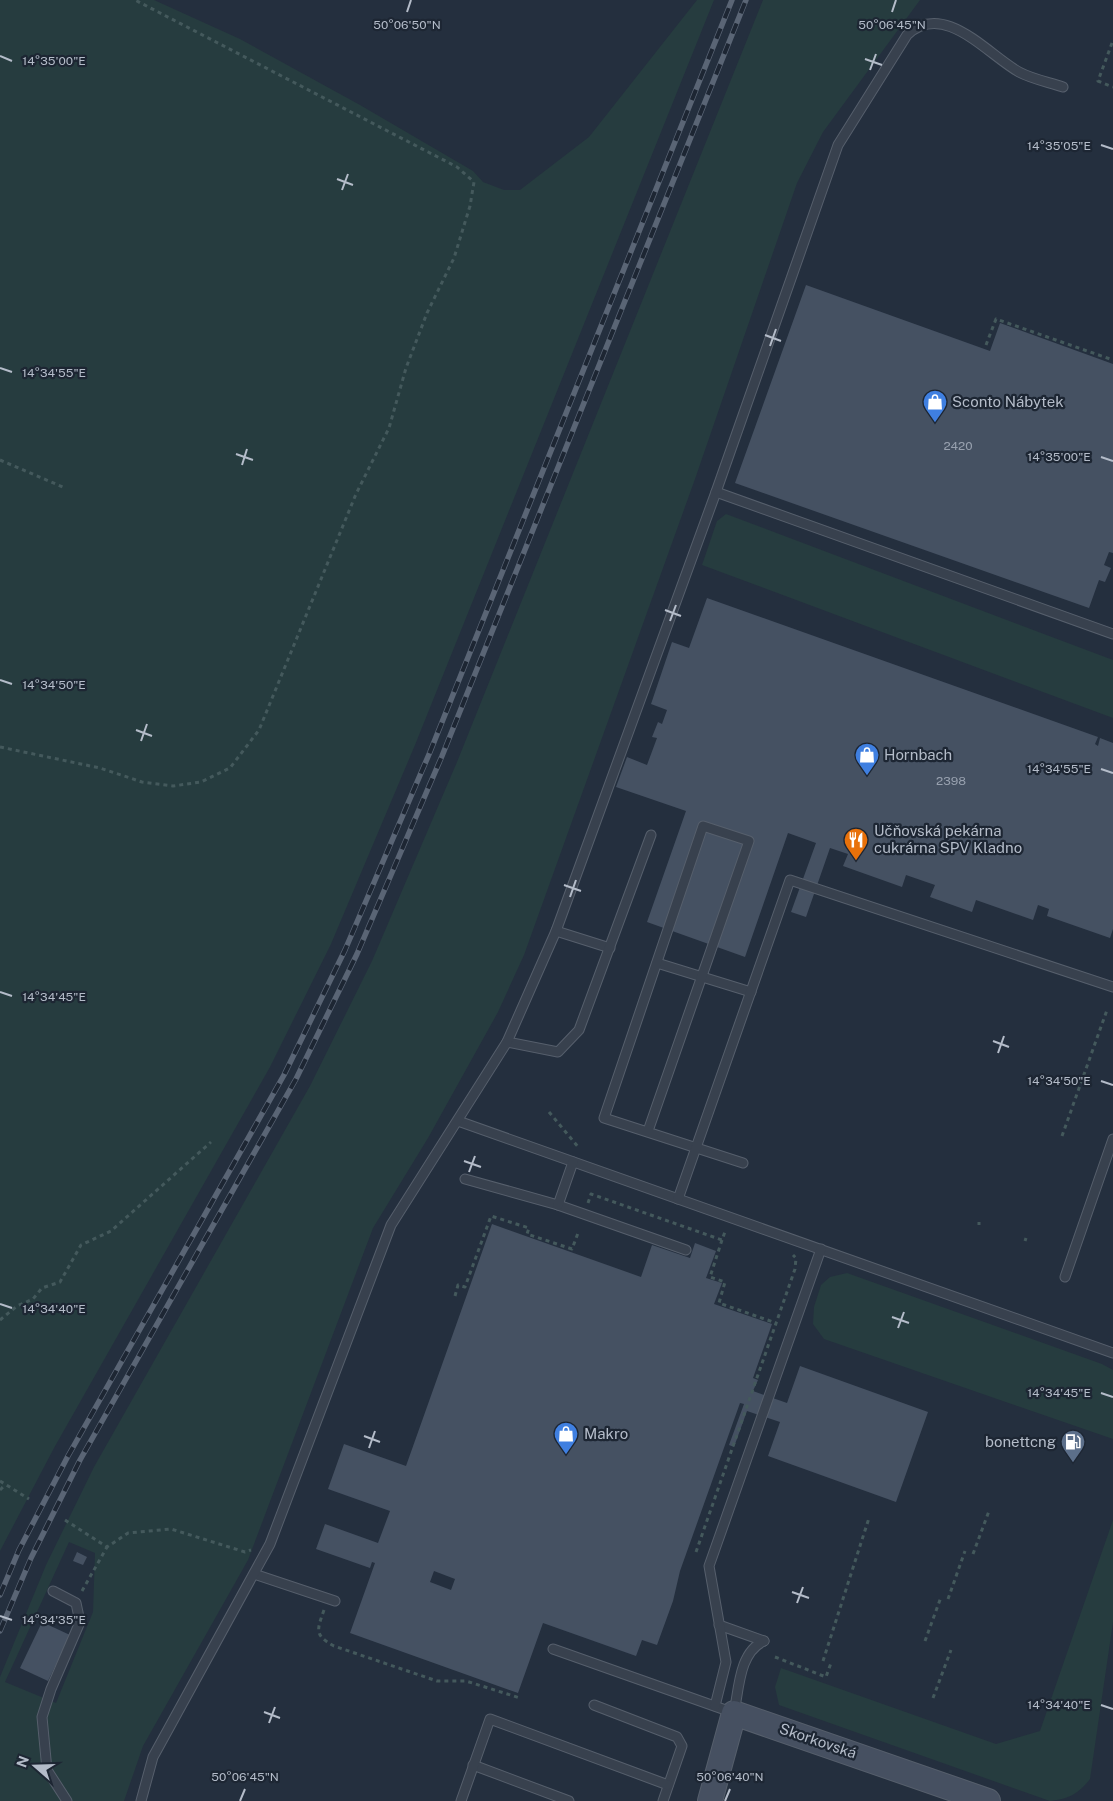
<svg xmlns="http://www.w3.org/2000/svg" width="1113" height="1801" viewBox="0 0 1113 1801" font-family="'Public Sans',sans-serif">
	<style>
		.green { fill: #263c3f; fill-rule: evenodd }
		.building { fill: #455162; fill-rule: evenodd }
		.lines { fill: none; stroke-linecap: round; stroke-linejoin: round }
		.lane-casing { stroke: #565f6c; stroke-width: 11 }
		.secondary-casing { stroke: #565f6c; stroke-width: 26 }
		.path { stroke: #44595c; stroke-width: 3; stroke-dasharray: 4 4; stroke-linecap: butt }
		.lane { stroke: #38414e; stroke-width: 9 }
		.secondary { stroke: #465061; stroke-width: 24 }
		.rail-casing { stroke: #5a6575; stroke-width: 5.5 }
		.rail { stroke: #1d2633; stroke-width: 4; stroke-dasharray: 11; stroke-linecap: butt }
		.ticks { fill: none; stroke: #b4bcc9; stroke-width: 2 }
		.labels { text-anchor: middle; stroke-width: 4.5; stroke-linejoin: round; paint-order: stroke }
		.number-label { font-size: 12px; fill: #98a1af }
		.poi-label { font-size: 15px; fill: #b4bcc9; stroke: #1d2633; text-anchor: start }
		.street-label { font-size: 15px; fill: #b4bcc9; stroke: #1d2633 }
		.ticks-label { font-size: 12px; text-anchor: middle; fill: #b4bcc9; stroke: #1d2633; stroke-width: 4.5; stroke-linejoin: round; paint-order: stroke }
	</style>
	<rect width="100%" height="100%" fill="#242f3e"/>
	<g class="green">
		<polygon points="0,0 154,0 240,39 360,105 473,171 483,182 504,190 520,190 589,137 697,0 714,0 415,745 331,944 270,1067 54,1448 0,1551"/>
		<path d="M763 0H920L823 132 797 183 695 479 524 955 498 1012 428 1138 373 1228 248 1560 143 1746 124 1801H0V1677L46 1565 94 1467 310 1086 372 961 457 762ZM69 1542 95 1553 93 1612 56 1703 5 1682Z"/>
		<polygon points="726,514 1113,660 1113,718 702,565 717,521"/>
		<polygon points="847,1273 1102,1364 1113,1370 1113,1439 824,1339 813,1324 814,1307 821,1285 830,1277"/>
		<path d="M1113 1520V1622L1090 1779C1078 1794 1069 1799 1050 1801L779 1705 775 1687 781 1668 996 1744 1040 1731Z"/>
	</g>
	<g class="building">
		<polygon points="806,285 990,351 1000,323 1113,364 1113,553 1109,552 1104,565 1111,568 1105,582 1099,580 1089,608 735,483"/>
		<polygon points="707,598 1098,737 1095,744 1098,746 1100,738 1113,743 1113,929 1110,938 1047,916 1049,909 1038,905 1033,920 976,900 972,912 930,897 935,885 906,875 902,887 843,866 848,854 830,848 806,917 791,912 816,843 788,833 745,957 647,922 686,811 616,787 627,757 647,765 657,738 652,737 658,722 662,724 667,710 651,704 672,642 689,648"/>
		<path d="M492 1224 641 1277 652 1245 690 1258 695 1243 716 1251 706 1278 722 1283 714 1304 772 1324 753 1378 758 1380 753 1391 787 1403 800 1366 928 1412 896 1502 768 1456 780 1422 747 1411 734 1447 729 1445 744 1404 740 1403 680 1571 673 1601 657 1645 642 1640 636 1656 543 1623 518 1693 350 1633 375 1563 372 1562 370 1568 316 1549 325 1524 378 1543 390 1511 328 1489 344 1444 406 1466ZM434 1571 455 1579 451 1590 430 1582Z"/>
		<polygon points="77,1552 87,1557 83,1565 73,1561"/>
		<polygon points="42,1622 70,1635 48,1681 20,1668"/>
	</g>
	<g class="lines">
		<defs>
			<g id="lane">
				<polyline points="716,492 1113,634"/>
				<polyline points="556,931 610,948"/>
				<polyline points="657,963 751,992"/>
				<polyline points="507,1042 558,1052 579,1030 651,835"/>
				<polyline points="458,1121 1113,1353"/>
				<polyline points="648,1131 749,841 703,826 604,1118 743,1163"/>
				<polyline points="465,1179 558,1205 686,1250"/>
				<polyline points="678,1199 790,880 1113,987"/>
				<polyline points="558,1205 573,1162"/>
				<polyline points="1065,1277 1113,1139"/>
				<polyline points="254,1574 335,1601"/>
				<polyline points="53,1591 76,1603 80,1622 51,1689 42,1717 47,1770 67,1801"/>
				<polyline points="719,1625 764,1641"/>
				<path d="M553 1649 734 1713C739 1689 739 1652 764 1641"/>
				<polyline points="594,1705 677,1737 682,1746 663,1801"/>
				<polyline points="715,1706 726,1662 709,1566 821,1249"/>
				<polyline points="473,1765 569,1801"/>
				<path d="M141 1801 153 1757 270 1544 391 1225 507 1042 556 931 716 492 838 145 907 35C944 0 987 54 1019 72 1032 79 1048 82 1063 87"/>
				<polyline points="461,1801 490,1719 668,1785"/>
			</g>
			<polyline id="secondary" points="710,1801 734,1713 988,1801"/>
		</defs>
		<use href="#lane" class="lane-casing"/>
		<use href="#secondary" class="secondary-casing"/>
		<g class="path">
			<polyline points="1112,43 1098,81 1113,87"/>
			<polyline points="986,345 996,319 1113,360"/>
			<polyline points="0,460 65,488"/>
			<polyline points="0,747 100,768 142,782 173,786 201,782 230,768 259,730 356,494 389,428 406,368 427,313 454,258 470,206 474,182 457,167 135,0"/>
			<polyline points="549,1112 579,1148"/>
			<polyline points="1062,1136 1107,1010"/>
			<polyline points="588,1203 591,1194 722,1240 726,1229"/>
			<polyline points="979,1225 979,1222"/>
			<polyline points="722,1240 710,1277 725,1282 719,1303 776,1323"/>
			<polyline points="1025,1241 1026,1238"/>
			<polyline points="455,1296 458,1285 465,1287 491,1216 529,1228 527,1234 572,1249 578,1233"/>
			<polyline points="0,1320 17,1306 33,1299 42,1288 60,1282 81,1245 111,1231 211,1142"/>
			<polyline points="0,1481 29,1499"/>
			<polyline points="0,1490 5,1485"/>
			<polyline points="65,1520 107,1547 128,1533 171,1529 245,1552 251,1550"/>
			<polyline points="696,1552 795,1269 796,1258 793,1255"/>
			<polyline points="973,1554 989,1511"/>
			<polyline points="82,1591 107,1547"/>
			<polyline points="948,1599 965,1551"/>
			<path d="M324 1610C317 1630 314 1635 334 1646L437 1681H466L520 1698"/>
			<polyline points="925,1641 941,1597"/>
			<polyline points="775,1657 826,1677 831,1663"/>
			<polyline points="823,1661 869,1518"/>
			<polyline points="933,1698 951,1650"/>
		</g>
		<use href="#lane" class="lane"/>
		<use href="#secondary" class="secondary"/>
		<defs>
			<g id="rail">
				<polyline points="0,1595 19,1550 68,1456 284,1075 345,950 430,752 732,0"/>
				<polyline points="0,1631 31,1558 80,1460 296,1079 357,954 442,756 746,0"/>
			</g>
		</defs>
		<use href="#rail" class="rail-casing"/>
		<use href="#rail" class="rail"/>
	</g>
	<path class="ticks" d="M407 12 411 0M892 12 896 0M0 56 12 61M865 59 882 65M870 70 876 54M1101 145 1113 149M337 179 353 185M342 190 348 174M765 335 781 341M770 346 776 329M0 368 12 372M236 454 253 460M1101 457 1113 461M242 465 247 449M665 610 681 616M670 621 676 605M0 680 12 684M136 730 152 736M141 741 147 724M1101 769 1113 773M564 885 581 891M570 897 576 880M0 992 12 996M993 1041 1009 1047M998 1053 1004 1036M1101 1081 1113 1085M464 1161 481 1167M469 1172 475 1156M0 1304 12 1308M892 1317 909 1323M898 1328 904 1312M1101 1393 1113 1397M364 1436 380 1442M369 1448 375 1431M792 1592 809 1598M797 1603 803 1587M0 1616 12 1620M1101 1705 1113 1709M264 1712 280 1718M269 1723 275 1707M240 1801 245 1789M725 1801 730 1789"/>
	<defs>
		<symbol id="shop-pin" viewBox="-11 -11 22 30"><path d="M0 17L-7.5 6A9.5 9.5 0 1 1 7.5 6Z" fill="#3f7fe0" stroke="#1d2633"/><path d="M-5-2.5h2.3a2.7 3.5 0 0 1 5.4 0H5L5.5 6h-11ZM-1.5-2.5h3a1.5 2.3 0 0 0-3 0Z" fill="#fff"/></symbol>
		<symbol id="restaurant-pin" viewBox="-11 -11 22 30"><path d="M0 17L-7.5 6A9.5 9.5 0 1 1 7.5 6Z" fill="#e8710a" stroke="#1d2633"/><path d="M-5-6h1v4h1v-4h1v4h1v-4h1v5L-1.5 .5V6h-2V.5L-5-1ZM5-6V6H3V1.5H1.5Q1.5-4 5-6Z" fill="#fff"/></symbol>
		<symbol id="fuel-pin" viewBox="-11 -11 22 30"><path d="M0 17L-7.5 6A9.5 9.5 0 1 1 7.5 6Z" fill="#5c6f8a" stroke="#1d2633"/><path d="M-5.5-6h7V0h2V4h1.3V-2.5L3-4.5l.8-.8L6-3V5H2.5V1h-1V6h-7ZM-4.2-4.7v3.2H.2V-4.7Z" fill="#fff"/></symbol>
	</defs>
	<g fill-rule="evenodd">
		<use href="#shop-pin" x="921" y="388" width="28" height="38"/>
		<use href="#shop-pin" x="853" y="741" width="28" height="38"/>
		<use href="#restaurant-pin" x="842" y="826" width="28" height="38"/>
		<use href="#shop-pin" x="552" y="1420" width="28" height="38"/>
		<use href="#fuel-pin" x="1059" y="1428" width="28" height="38"/>
	</g>
	<g class="labels">
		<g class="number-label">
			<text x="958" y="450">2420</text>
			<text x="951" y="785">2398</text>
		</g>
		<g class="poi-label">
			<text x="952" y="407">Sconto Nábytek</text>
			<text x="884" y="760">Hornbach</text>
			<text x="874" y="836">Učňovská pekárna<tspan x="874" dy="17">cukrárna SPV Kladno</tspan></text>
			<text x="584" y="1439">Makro</text>
			<text x="1056" y="1447" text-anchor="end">bonettcng</text>
		</g>
		<g class="street-label">
			<text transform="translate(818 1741) rotate(19)" y="5">Skorkovská</text>
		</g>
	</g>
	<g class="ticks-label">
		<text x="407" y="29">50°06'50"N</text>
		<text x="892" y="29">50°06'45"N</text>
		<text x="54" y="65">14°35'00"E</text>
		<text x="1059" y="150">14°35'05"E</text>
		<text x="54" y="377">14°34'55"E</text>
		<text x="1059" y="461">14°35'00"E</text>
		<text x="54" y="689">14°34'50"E</text>
		<text x="1059" y="773">14°34'55"E</text>
		<text x="54" y="1001">14°34'45"E</text>
		<text x="1059" y="1085">14°34'50"E</text>
		<text x="54" y="1313">14°34'40"E</text>
		<text x="1059" y="1397">14°34'45"E</text>
		<text x="54" y="1624">14°34'35"E</text>
		<text x="1059" y="1709">14°34'40"E</text>
		<text x="245" y="1781">50°06'45"N</text>
		<text x="730" y="1781">50°06'40"N</text>
	</g>
	<g transform="translate(35 1766) rotate(290)" stroke="#1d2633" stroke-width="4" paint-order="stroke">
	<path d="M0-4L9 19L0 12L-9 19Z" fill="#b4bcc9"/>
	<text y="-8" font-size="14" font-weight="bold" text-anchor="middle" fill="#b4bcc9">N</text>
	</g>
</svg>
